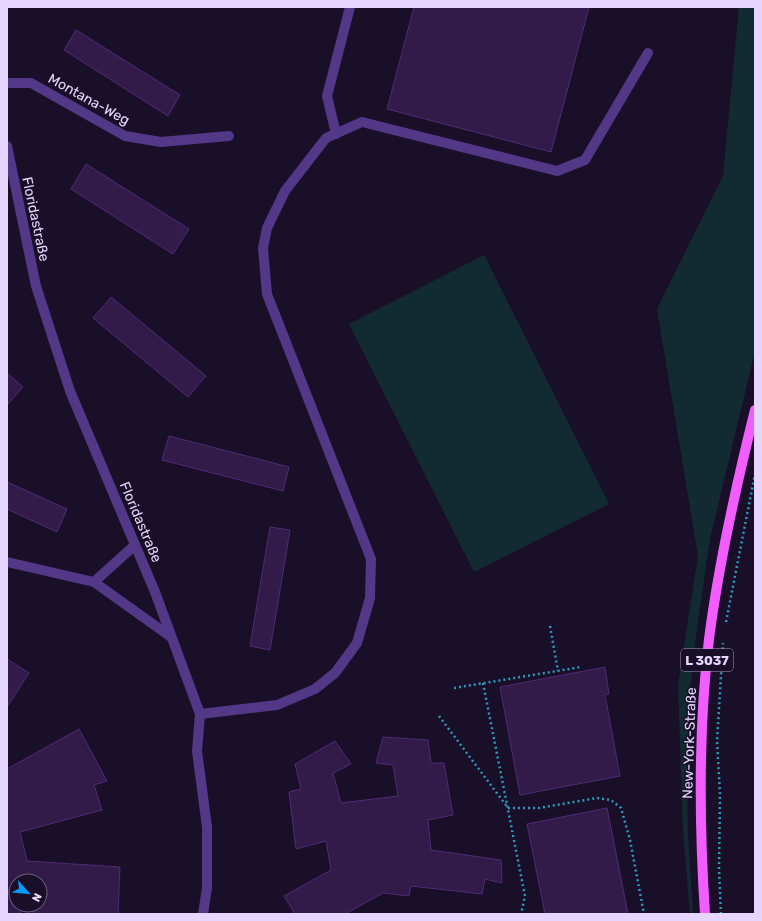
<svg xmlns="http://www.w3.org/2000/svg" width="762" height="921" viewBox="0 0 762 921" font-family="Rubik,sans-serif">
	<style>
		.green { fill: #122a32 }
		.building { fill: #321a49; stroke: #502b76 }
		.lines { fill: none; stroke-linecap: round; stroke-linejoin: round }
		.path { stroke: #2b9bbd; stroke-width: 2.5; stroke-dasharray: 2 3; stroke-linecap: butt }
		.minor { stroke: #533888; stroke-width: 10 }
		.major { stroke: #f25dff; stroke-width: 10 }
		.labels { text-anchor: middle; stroke-width: 3; stroke-linejoin: round; paint-order: stroke }
		.shield { fill: #1a0f28; stroke: #a99abe; stroke-width: 1 }
		.shield-label { font-size: 13px; font-weight: bold; fill: #e6d6ff }
		.street-label { font-size: 14px; fill: #e6d6ff; stroke: #1a0f28 }
	</style>
	<rect width="100%" height="100%" fill="#1a0f28"/>
	<g class="green">
		<polygon points="739,7 755,7 755,351 710,539 697,627 688,710 687,783 688,833 693,914 690,914 683,831 678,685 698,556 657,309 723,176"/>
		<polygon points="484,255 609,504 474,572 349,324"/>
	</g>
	<g class="building">
		<polygon points="414,7 589,7 551,152 387,109"/>
		<polygon points="76,30 180,95 168,116 64,50"/>
		<polygon points="86,164 189,229 173,254 71,189"/>
		<polygon points="111,297 206,376 188,397 93,318"/>
		<polygon points="7,373 23,387 7,405"/>
		<polygon points="169,436 289,467 283,491 162,460"/>
		<polygon points="7,482 67,509 57,532 7,509"/>
		<polygon points="270,527 290,530 270,650 250,646"/>
		<polygon points="7,659 29,673 7,707"/>
		<polygon points="605,667 609,694 605,695 620,776 520,795 500,687"/>
		<polygon points="79,729 107,781 94,785 102,810 20,832 27,861 120,867 118,914 33,914 35,905 40,905 40,881 16,881 16,905 21,905 20,914 7,914 7,769"/>
		<polygon points="383,737 428,740 431,763 444,763 453,815 428,820 431,850 501,860 502,883 485,879 482,894 411,886 409,896 383,893 345,914 295,914 284,896 331,870 326,841 296,849 289,792 301,789 295,764 335,741 351,764 333,773 341,803 398,796 393,765 376,763"/>
		<polygon points="607,808 628,914 545,914 527,824"/>
	</g>
	<g class="lines">
		<g class="path">
			<polyline points="726,622 755,474"/>
			<polyline points="550,626 558,671"/>
			<polyline points="483,683 525,896 521,914"/>
			<polyline points="454,688 581,667"/>
			<polyline points="439,716 508,808 539,808 597,798 611,800 621,808 630,840 644,914"/>
			<polyline points="721,914 719,870 720,794 717,741 723,643"/>
		</g>
		<g class="minor">
			<polyline points="7,83 31,83 125,136 161,142 229,136"/>
			<polyline points="336,134 327,96 350,7"/>
			<polyline points="7,146 36,286 70,391 155,592 200,714 197,751 207,827 207,888 203,914"/>
			<polyline points="7,562 94,582 135,545"/>
			<polyline points="94,582 171,637"/>
			<polyline points="200,714 277,705 315,689 335,673 357,643 370,598 371,559 267,294 263,248 267,228 285,191 326,138 362,122 557,171 585,160 648,53"/>
		</g>
		<path class="major" d="M705 914C699 822 698 730 709 639 719 561 736 486 755 410"/>
	</g>
	<g class="labels">
		<rect class="shield" x="681" y="649" width="52" height="22" rx="3"/>
		<g class="shield-label">
			<text x="707" y="665">L 3037</text>
		</g>
		<g class="street-label">
			<text transform="translate(89 99) rotate(29)" y="5">Montana-Weg</text>
			<text transform="translate(36 219) rotate(78)" y="5">Floridastraße</text>
			<text transform="translate(141 522) rotate(67)" y="5">Floridastraße</text>
			<text transform="translate(689 743) rotate(-88)" y="5">New-York-Straße</text>
		</g>
	</g>
	<rect width="762" height="921" fill="none" stroke="#e6d6ff" stroke-width="16"/>
	<g transform="translate(28 893) rotate(117)"><circle r="19" fill="#1a0f28" stroke="#6c5f7e"/>
	<path d="M0-3L7 15L0 10L-7 15Z" fill="#029bff"/>
	<text y="-6" font-size="11" font-weight="bold" text-anchor="middle" fill="#e6d6ff">N</text>
	</g>
</svg>
